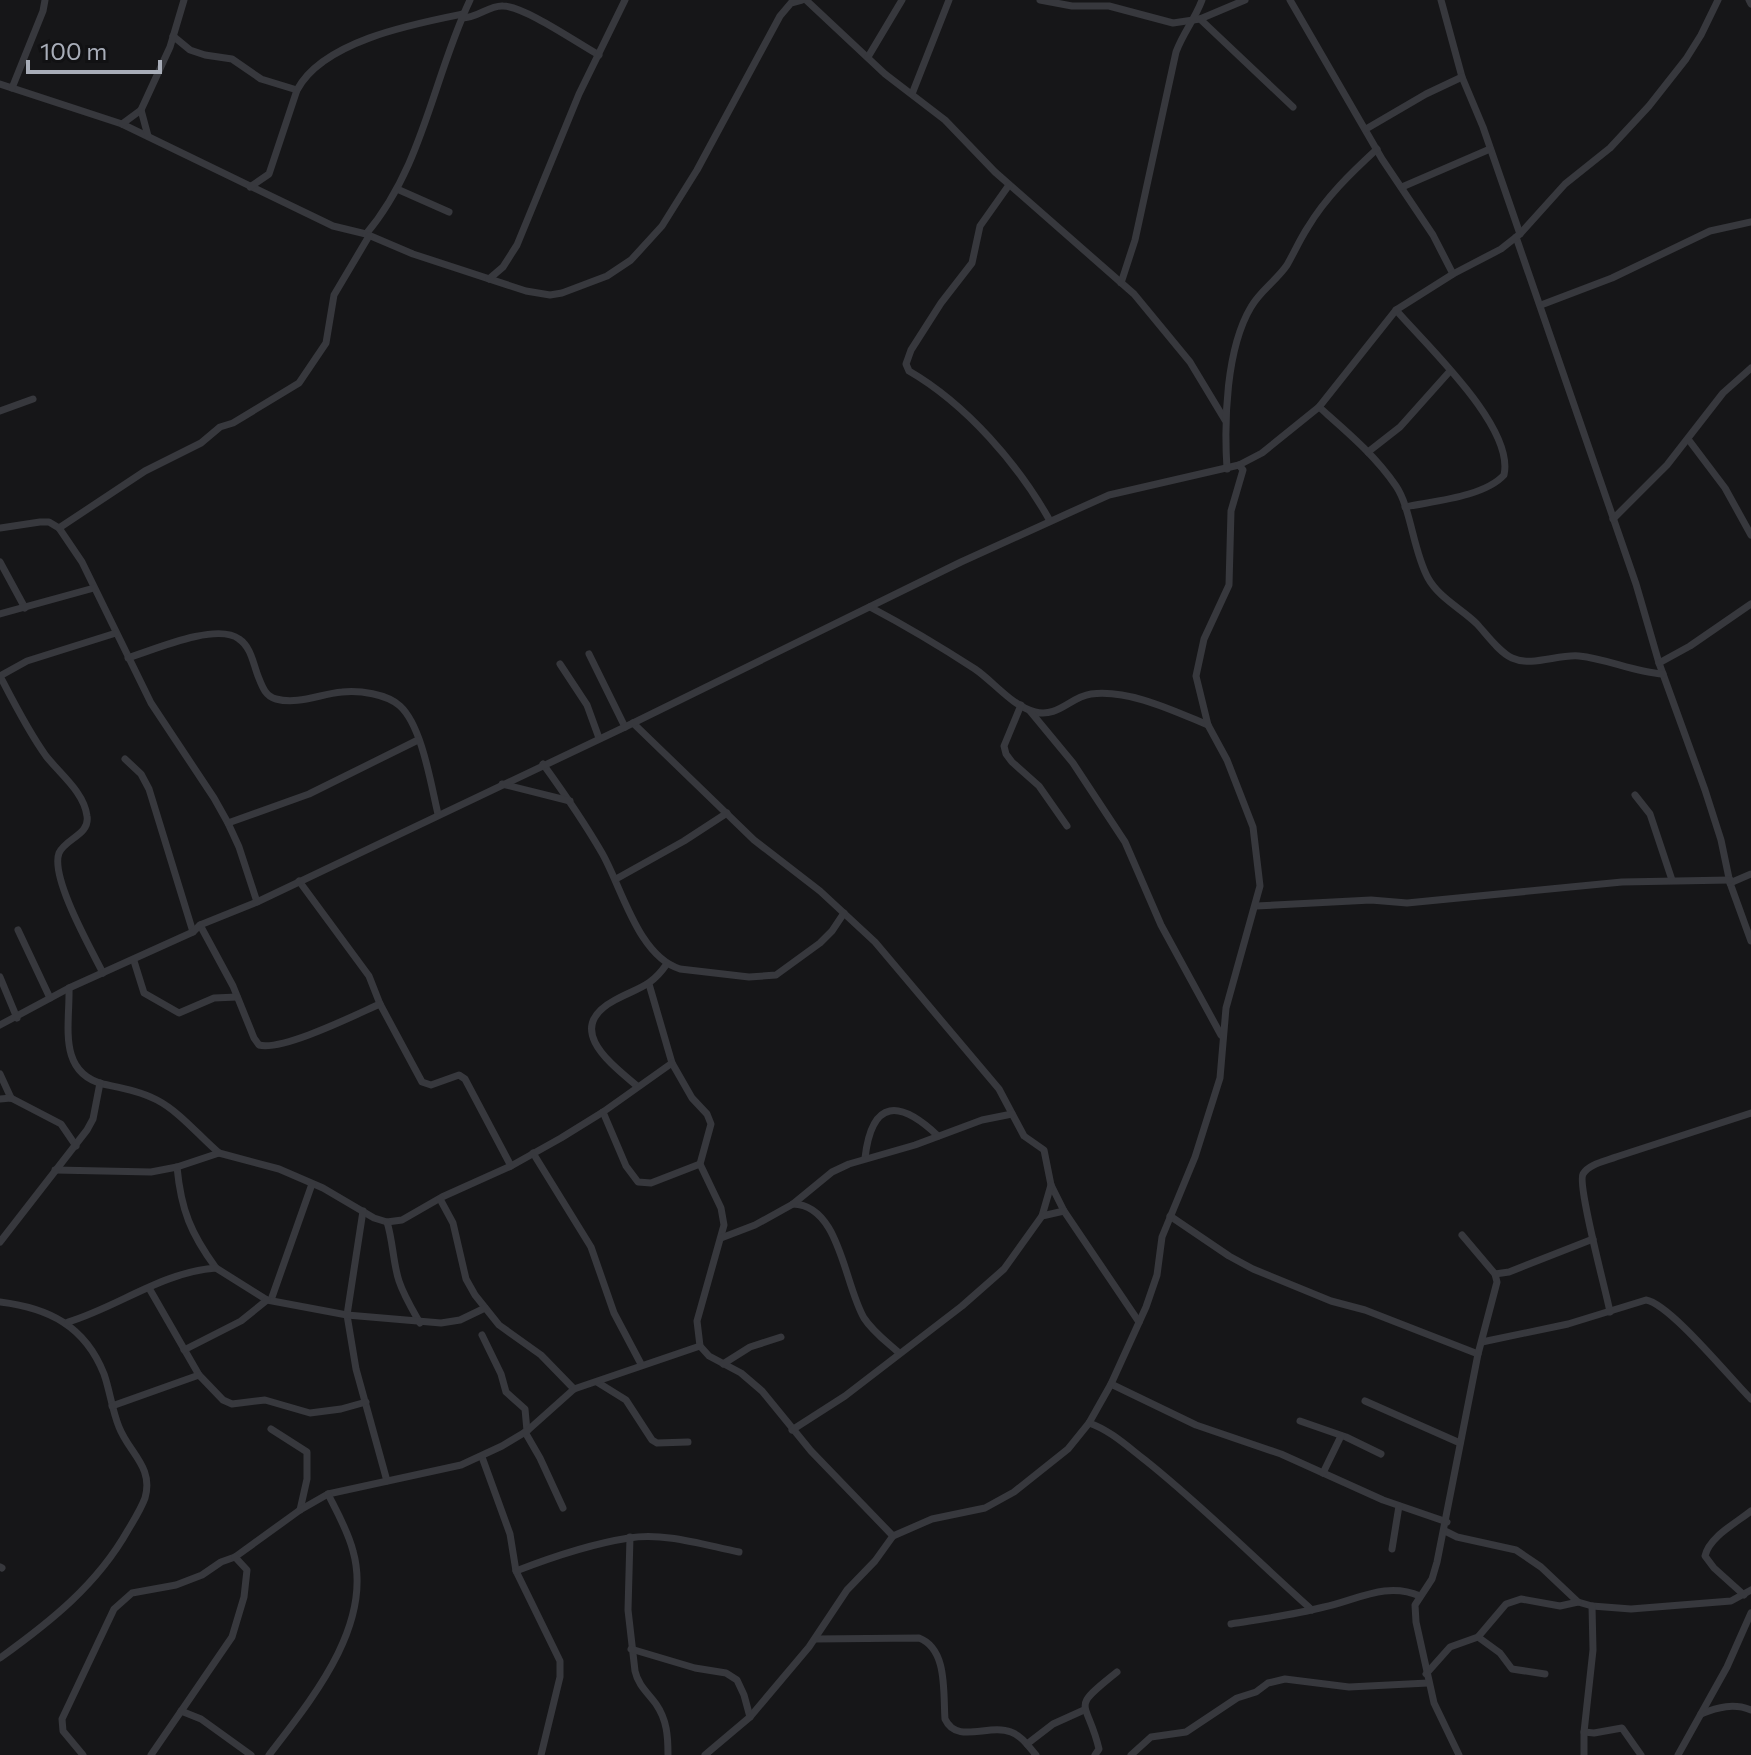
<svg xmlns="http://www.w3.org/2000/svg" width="1751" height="1755" viewBox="0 0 1751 1755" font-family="Commissioner,sans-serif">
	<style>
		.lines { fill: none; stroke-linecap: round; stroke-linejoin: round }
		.street { stroke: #37383d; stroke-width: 7 }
	</style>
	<rect width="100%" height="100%" fill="#161618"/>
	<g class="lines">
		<g class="street">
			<polyline points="806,0 885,74 945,120 995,172 1134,294 1190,362 1225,420"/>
			<polyline points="1040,0 1072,6 1109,6 1173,23 1200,19 1245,0"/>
			<polyline points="1290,0 1382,159 1433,235 1453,274"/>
			<polyline points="1441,0 1462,77 1483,127 1520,234"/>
			<polyline points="1749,0 1751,4"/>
			<path d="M462 18C478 18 489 5 503 6 526 7 577 43 599 55"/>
			<polyline points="1200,19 1293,107"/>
			<polyline points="173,36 190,50 205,55 232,59 261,79 297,90"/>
			<polyline points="868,57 902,0"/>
			<polyline points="0,84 122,124 333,226 366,234 413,254 526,291 550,295 562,293 607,276 631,260 662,226 697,170 780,16 791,3 802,0"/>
			<polyline points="12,88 43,11 45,0"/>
			<polyline points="912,94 949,0"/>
			<polyline points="122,124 141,110"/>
			<polyline points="1366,129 1426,94 1462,77"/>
			<polyline points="148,136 141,110 170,47 184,0"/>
			<path d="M1009 185 980 226 972 263 941 303 911 350 906 364 909 371C966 404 1019 465 1050 521"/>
			<path d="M250 187 269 174 297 90C323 41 413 24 463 14"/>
			<polyline points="1402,187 1490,149"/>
			<polyline points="397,189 449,212"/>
			<path d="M366 234C423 167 433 78 470 0"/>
			<polyline points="1516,237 1636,584 1659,663 1705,790 1721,840 1730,883 1751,941"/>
			<polyline points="489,279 503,267 517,245 579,94 625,0"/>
			<path d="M1121 283 1135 240 1176 52C1183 33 1195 19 1202 0"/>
			<polyline points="1541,305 1612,278 1710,231 1751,222"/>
			<path d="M1396 310C1426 345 1515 427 1504 475 1484 497 1433 501 1405 507"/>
			<path d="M1319 407C1346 431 1375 455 1396 486 1411 508 1413 551 1428 578 1439 598 1462 609 1477 624 1487 635 1499 652 1512 658 1532 667 1558 654 1579 656 1608 659 1634 672 1663 674"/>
			<polyline points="0,411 33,399"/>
			<polyline points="1688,439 1725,488 1751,535"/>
			<polyline points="1368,452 1400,427 1450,371"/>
			<path d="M1227 469C1224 421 1226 349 1251 307 1260 291 1277 280 1287 265 1294 253 1300 239 1308 227 1326 197 1351 173 1377 149"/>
			<polyline points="1613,519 1667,465 1723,393 1751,368"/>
			<polyline points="0,528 40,522 49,522 59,528 82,562 151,703 214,798 228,823 239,847 257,902"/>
			<polyline points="59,528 145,471 201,443 220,427 233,423 299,383 326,343 334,295 369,236"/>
			<polyline points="0,562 25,608"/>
			<path d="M870 607C906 626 941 647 975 669 994 682 1012 706 1035 712 1058 718 1070 697 1091 694 1129 689 1174 711 1208 725"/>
			<polyline points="0,614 94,588"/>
			<polyline points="589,654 625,727"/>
			<path d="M128 658C153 650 217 622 239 639 251 647 253 663 258 676 262 686 265 696 276 699 298 705 320 694 342 692 359 690 387 694 400 706 422 726 431 785 438 814"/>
			<polyline points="1659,663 1690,646 1751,604"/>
			<polyline points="560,664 587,705 599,738"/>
			<polyline points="1021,705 1004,746 1006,754 1012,762 1039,786 1067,826"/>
			<polyline points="1030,711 1073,763 1125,842 1161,925 1221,1035"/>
			<polyline points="633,723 754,840 820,891 875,942 999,1089 1024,1136 1044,1150 1051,1185 1064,1211 1139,1322"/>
			<polyline points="125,759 141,774 149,789 193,932"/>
			<path d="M543 764C564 793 584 822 602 853 622 888 638 956 680 969L749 977 776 975 820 943 832 931 844 913"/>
			<polyline points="502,784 570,801"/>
			<polyline points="1635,795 1650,814 1672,880"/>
			<polyline points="228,823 309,794 418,740"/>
			<polyline points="616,879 684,841 727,813"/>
			<polyline points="299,881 369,976 380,1004 422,1082 431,1085 459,1075 465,1079 511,1166"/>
			<polyline points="1730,883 1751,874"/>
			<polyline points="1256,906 1371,900 1407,903 1622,882 1730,880"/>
			<path d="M200 925 233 986 254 1038 259 1045C283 1051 355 1015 380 1004"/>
			<polyline points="18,930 50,998"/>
			<polyline points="134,961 144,993 179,1013 214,998 237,997"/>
			<path d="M103 973C91 949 50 877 59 853 66 838 90 835 87 816 84 792 60 774 46 756 28 731 14 703 0 676L27 661 116 633"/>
			<polyline points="0,977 17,1018"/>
			<polyline points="649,984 672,1063 692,1098 707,1114 711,1124 700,1164 721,1208 724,1225 697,1321 700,1346 709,1356 741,1373 762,1391 811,1451 893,1536"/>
			<path d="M69 988C70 1024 57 1072 103 1084 121 1088 140 1091 157 1100 180 1112 199 1136 219 1153"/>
			<polyline points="0,1025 69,988 193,932 200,925 257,902 625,727 961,562 1069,513 1109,495 1239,465 1262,453 1319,407 1396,310 1453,274 1501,249 1520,234 1565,184 1610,148 1649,106 1686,59 1701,35 1718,0"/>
			<polyline points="0,1074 11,1098"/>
			<path d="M637 1086C610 1063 563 1028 615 1000 637 988 651 987 666 965"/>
			<polyline points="0,1099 11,1098 61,1124 76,1146"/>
			<polyline points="603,1112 626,1166 638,1182 651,1183 700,1164"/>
			<polyline points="533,1153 591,1247 614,1313 641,1364"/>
			<path d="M865 1158C872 1098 900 1100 938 1136"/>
			<path d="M177 1167C181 1210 191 1234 216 1268"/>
			<polyline points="55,1170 151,1172 177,1167 219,1153 279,1169 323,1188 374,1218 387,1222 402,1220 442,1197 511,1166 561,1138 603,1112 672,1063"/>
			<polyline points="440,1199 453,1223 466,1279 475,1295 499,1325 541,1355 574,1389"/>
			<path d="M793 1204C840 1205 844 1284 864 1318 873 1332 887 1342 899 1353"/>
			<polyline points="363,1211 347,1315 356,1369 387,1481"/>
			<polyline points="1042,1216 1051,1185"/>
			<polyline points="1170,1216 1229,1256 1253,1269 1331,1301 1365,1310 1478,1354"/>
			<path d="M387 1222C393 1241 393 1263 399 1281 404 1296 412 1309 420 1323"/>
			<polyline points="721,1238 755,1225 793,1204 832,1172 849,1164 915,1145 982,1120 1012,1114"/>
			<polyline points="0,1242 87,1130 93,1119 100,1083"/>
			<polyline points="1495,1274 1509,1272 1593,1239"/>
			<polyline points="149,1288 199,1375 223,1400 232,1404 265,1400 310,1413 341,1409 366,1402"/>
			<polyline points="271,1300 312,1184"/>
			<path d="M0 1302C49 1308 85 1326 104 1374 110 1391 112 1410 119 1427 129 1453 154 1467 145 1498 141 1509 134 1520 128 1530 97 1585 50 1622 0 1658"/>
			<path d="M1610 1312C1606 1291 1577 1185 1583 1174 1589 1164 1606 1161 1616 1157L1751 1113"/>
			<path d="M68 1322C118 1307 162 1272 216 1268L267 1300 347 1315 441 1323 460 1320 485 1308"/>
			<polyline points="482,1335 501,1374 506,1392 525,1409 527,1431"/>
			<path d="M1482 1342 1568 1324 1646 1300C1670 1304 1730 1378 1751 1399"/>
			<polyline points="184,1350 241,1321 267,1300"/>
			<polyline points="723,1364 750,1347 781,1337"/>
			<polyline points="597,1382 626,1400 652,1440 657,1443 688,1442"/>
			<polyline points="1111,1384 1196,1425 1281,1454 1383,1500 1447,1522"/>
			<polyline points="1365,1401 1460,1443"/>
			<polyline points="112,1406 199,1375"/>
			<polyline points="1300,1421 1346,1437 1381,1454"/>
			<path d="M1089 1423C1110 1430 1128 1447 1145 1460 1204 1507 1256 1560 1312 1610"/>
			<polyline points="271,1429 307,1452 307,1479 300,1510"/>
			<polyline points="792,1430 845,1396 962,1306 1004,1269 1042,1216 1064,1211"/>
			<polyline points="525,1432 540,1458 563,1508"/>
			<polyline points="482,1457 510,1534 516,1571 560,1661 560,1677 541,1755"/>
			<polyline points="1323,1473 1341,1436"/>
			<polyline points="1445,1531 1457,1537 1516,1550 1541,1567 1578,1602 1592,1606 1631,1609 1731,1601 1751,1590"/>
			<path d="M630 1537 628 1610 635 1671C638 1685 648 1693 656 1704 667 1720 668 1736 668 1755"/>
			<polyline points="1392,1549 1399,1506"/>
			<polyline points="0,1567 2,1568"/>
			<path d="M516 1571C552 1557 590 1544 629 1538 664 1532 704 1545 739 1552"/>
			<path d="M1744 1595 1714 1568 1705 1556C1709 1537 1736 1523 1751 1511"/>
			<path d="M1231 1624C1262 1619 1293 1615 1324 1607 1357 1600 1386 1581 1420 1596"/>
			<polyline points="1478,1637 1500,1653 1512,1669 1545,1674"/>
			<path d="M815 1639 919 1638C948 1649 943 1693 945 1719 957 1745 989 1723 1011 1732 1022 1736 1029 1747 1036 1755"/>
			<polyline points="631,1649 695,1668 726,1673 737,1680 744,1695 750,1717"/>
			<polyline points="1426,1674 1450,1647 1478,1637 1506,1604 1521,1599 1560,1606 1578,1602"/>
			<polyline points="181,1711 201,1719 251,1755"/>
			<path d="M1701 1714C1718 1707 1734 1703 1751 1710"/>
			<polyline points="1584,1732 1594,1733 1622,1728 1641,1755"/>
			<polyline points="1027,1744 1053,1724 1084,1710"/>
			<polyline points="83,1755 63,1731 62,1719 114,1609 132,1593 176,1585 202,1575 221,1562 235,1557 300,1510 328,1494 461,1465 502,1446 527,1431 574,1389 700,1346"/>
			<polyline points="151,1755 232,1637 244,1597 247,1570 235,1557"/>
			<path d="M269 1755C311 1700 374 1625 353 1551 348 1531 337 1512 328 1494"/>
			<polyline points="705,1755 750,1717 809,1647 847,1590 875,1561 893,1536 932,1519 985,1508 1014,1492 1068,1449 1089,1423 1111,1384 1146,1307 1157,1275 1162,1237 1195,1157 1220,1078 1226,1008 1260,886 1253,827 1227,760 1208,725 1196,676 1204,639 1229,585 1231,511 1243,470 1239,465"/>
			<path d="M1095 1755 1099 1749C1087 1698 1068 1711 1117 1672"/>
			<polyline points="1131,1755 1151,1737 1186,1732 1237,1698 1256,1692 1268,1683 1285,1679 1349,1687 1428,1683"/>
			<polyline points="1459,1755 1434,1703 1416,1622 1415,1605 1432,1579 1437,1562 1478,1354 1497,1282 1495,1274 1462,1235"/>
			<polyline points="1584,1755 1584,1732 1593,1650 1592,1606"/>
			<polyline points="1678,1755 1727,1667 1751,1613"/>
		</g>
	</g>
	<path d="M28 60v12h132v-12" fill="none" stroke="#a8adb8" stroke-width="4"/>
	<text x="40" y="60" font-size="24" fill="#a8adb8" stroke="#111113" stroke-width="6" paint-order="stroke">100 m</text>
</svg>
